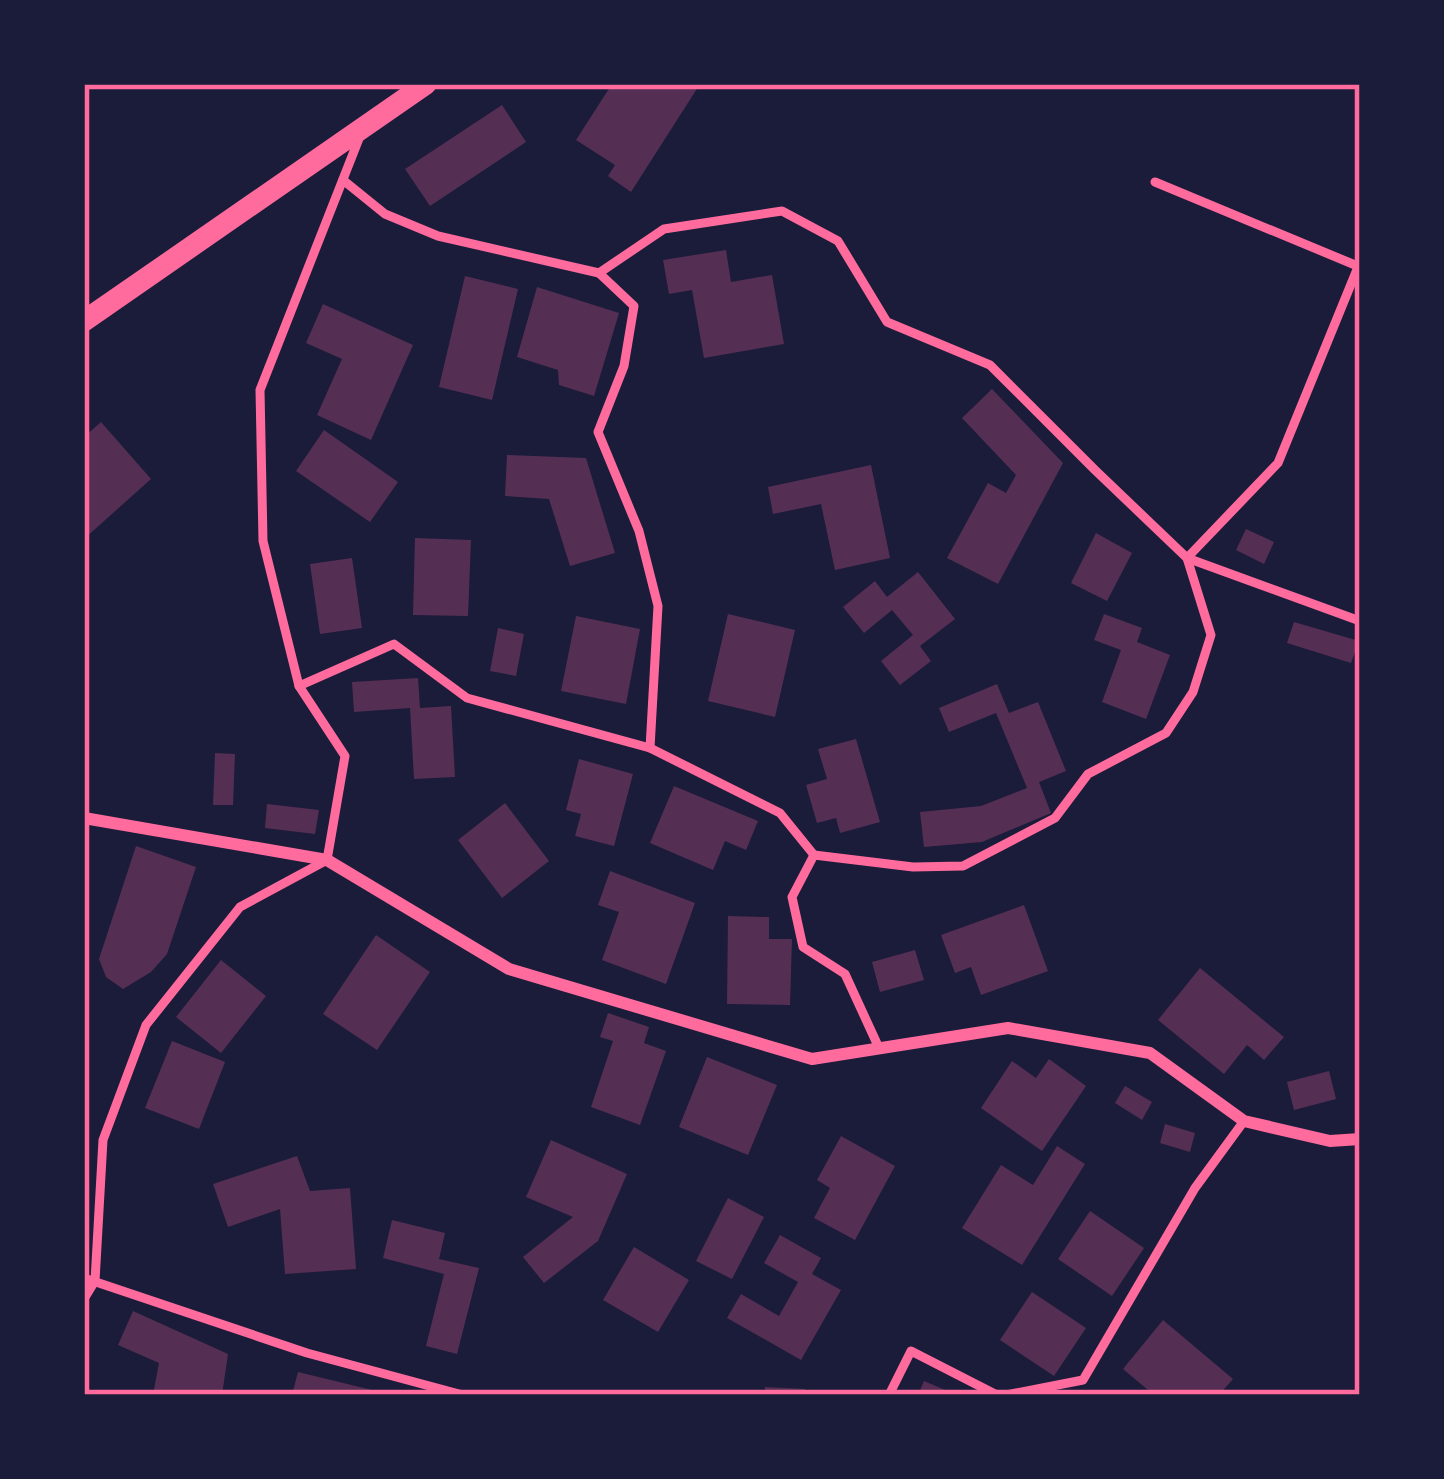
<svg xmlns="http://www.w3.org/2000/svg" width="1444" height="1479" viewBox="0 0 1444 1479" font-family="Helvetica,sans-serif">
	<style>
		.building { fill: #542f53 }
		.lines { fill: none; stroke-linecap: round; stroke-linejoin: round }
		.service { stroke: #ff6b9d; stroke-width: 9 }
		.minor { stroke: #ff6b9d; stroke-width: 12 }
		.tertiary { stroke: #ff6b9d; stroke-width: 21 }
		.neatline { fill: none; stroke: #ff6b9d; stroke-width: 4.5 }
	</style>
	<rect width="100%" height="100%" fill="#1b1b3a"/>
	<g class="building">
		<polygon points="612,84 700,84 631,192 608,176 615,165 576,140"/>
		<polygon points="502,105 526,142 430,206 405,169"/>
		<polygon points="726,250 731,282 772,275 784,344 704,358 692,290 669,294 663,260"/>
		<polygon points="465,276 518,289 492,400 439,387"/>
		<polygon points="537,287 619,313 594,396 559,385 558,370 517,357"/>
		<polygon points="323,304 413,345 371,440 317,415 342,359 306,343"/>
		<polygon points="992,389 1063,463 998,584 947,558 988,483 1006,493 1016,475 962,418"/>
		<polygon points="101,422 151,479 84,539 84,437"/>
		<polygon points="324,430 398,482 370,522 296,471"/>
		<polygon points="507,455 586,458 615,553 570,566 549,499 505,496"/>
		<polygon points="871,465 890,558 835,570 821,504 773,514 768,487"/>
		<polygon points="1246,529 1274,542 1264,564 1236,550"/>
		<polygon points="1096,533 1132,553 1107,601 1071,583"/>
		<polygon points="415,538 471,540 468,616 413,615"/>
		<polygon points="352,558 362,628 320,634 310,564"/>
		<polygon points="918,572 955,619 920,646 931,661 900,685 881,661 913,635 892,610 864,633 843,607 875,581 887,597"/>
		<polygon points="728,614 795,630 775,717 708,701"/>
		<polygon points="1104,614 1142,628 1137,642 1170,655 1146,719 1102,702 1121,650 1094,640"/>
		<polygon points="576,616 640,629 626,704 561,691"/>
		<polygon points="1294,622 1359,641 1351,663 1287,643"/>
		<polygon points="498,628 524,634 516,676 490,671"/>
		<polygon points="418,678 420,708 451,706 455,777 414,779 410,708 354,712 352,682"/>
		<polygon points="997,684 1009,713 1038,702 1066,771 1039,782 1051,813 982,842 924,847 920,812 981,806 1027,788 996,713 949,732 939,708"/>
		<polygon points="856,739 880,822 840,833 836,818 817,823 806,785 827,779 818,749"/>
		<polygon points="215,753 235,754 233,805 213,805"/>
		<polygon points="579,759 633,774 614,846 575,836 581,814 566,810"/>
		<polygon points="674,786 758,821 746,850 725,841 713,870 650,843"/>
		<polygon points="505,803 549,861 502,898 458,840"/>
		<polygon points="267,804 319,810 315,834 265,828"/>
		<polygon points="136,846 196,867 167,954 151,972 123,989 106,977 99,959"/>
		<polygon points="610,871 695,903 666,984 602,960 619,912 598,905"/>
		<polygon points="1024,905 1048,971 981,995 971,967 955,973 941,935"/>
		<polygon points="728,916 769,917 769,939 792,939 790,1005 727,1004"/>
		<polygon points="376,935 430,972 377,1050 323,1014"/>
		<polygon points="915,950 924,980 880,992 872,962"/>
		<polygon points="221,960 266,996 221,1053 176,1017"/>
		<polygon points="1200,968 1284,1037 1264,1060 1247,1045 1224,1074 1158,1020"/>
		<polygon points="608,1013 649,1027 644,1043 666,1051 640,1125 591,1107 613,1041 600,1037"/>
		<polygon points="172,1041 225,1062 199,1129 145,1108"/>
		<polygon points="707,1057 777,1085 748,1155 679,1127"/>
		<polygon points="1049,1059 1086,1086 1042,1151 981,1108 1012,1061 1036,1078"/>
		<polygon points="1329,1071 1336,1099 1294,1110 1287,1082"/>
		<polygon points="1125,1086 1152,1102 1142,1120 1115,1103"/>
		<polygon points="1165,1124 1195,1133 1190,1152 1160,1143"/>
		<polygon points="841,1136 895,1166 855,1240 814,1218 830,1188 817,1180"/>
		<polygon points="551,1140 627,1174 598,1241 544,1283 523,1257 573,1217 526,1197"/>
		<polygon points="1057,1146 1085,1164 1022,1265 962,1228 1001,1165 1033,1185"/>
		<polygon points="297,1156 310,1191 350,1188 356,1269 285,1274 280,1209 228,1227 213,1184"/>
		<polygon points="728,1198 764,1217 732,1279 696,1261"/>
		<polygon points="1090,1211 1144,1248 1112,1296 1058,1259"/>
		<polygon points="392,1220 445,1233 439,1259 479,1268 457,1354 426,1346 444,1274 383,1258"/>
		<polygon points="780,1235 821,1258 812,1274 841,1290 801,1360 727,1318 741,1294 779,1316 798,1282 764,1263"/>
		<polygon points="634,1247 689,1280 658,1332 603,1300"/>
		<polygon points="1032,1292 1086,1328 1054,1376 1000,1340"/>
		<polygon points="133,1311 228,1354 222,1395 153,1395 159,1363 118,1345"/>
		<polygon points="1163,1320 1233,1379 1219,1395 1154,1395 1123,1369"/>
		<polygon points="298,1372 372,1390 370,1395 292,1395"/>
		<polygon points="924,1381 957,1395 918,1395"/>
		<polygon points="765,1387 805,1389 804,1395 765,1395"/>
	</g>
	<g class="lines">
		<g class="service">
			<polyline points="343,180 385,214 438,236 599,273 664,229 782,211 838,241 887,322 990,365 1095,470 1187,558 1360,621"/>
			<polyline points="1155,182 1360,267"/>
			<polyline points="599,273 634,306 624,366 598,432 639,531 658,606 650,748"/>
			<polyline points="299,686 394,644 467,698 650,748 780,813 814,855"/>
			<polyline points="879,1048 845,974 803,947 792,897 814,855 913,867 963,866 1055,818 1088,774 1166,733 1193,692 1211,635 1187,558 1278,463 1358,267"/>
			<polyline points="84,1278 307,1353 463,1395"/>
			<polyline points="84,1299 95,1281 103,1140 146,1025 240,907 327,860 345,756 299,686 263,541 260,390 360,136"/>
			<polyline points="889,1395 911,1351 997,1395"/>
			<polyline points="1006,1395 1083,1380 1195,1188 1244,1121"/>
		</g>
		<polyline class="minor" points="84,818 327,860 509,969 812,1059 1008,1028 1150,1053 1244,1121 1330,1141 1360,1139"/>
		<polyline class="tertiary" points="84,321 426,84"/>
	</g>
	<rect width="1444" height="1479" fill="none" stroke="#1b1b3a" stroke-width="174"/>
	<rect x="87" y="87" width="1270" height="1305" class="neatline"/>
</svg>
